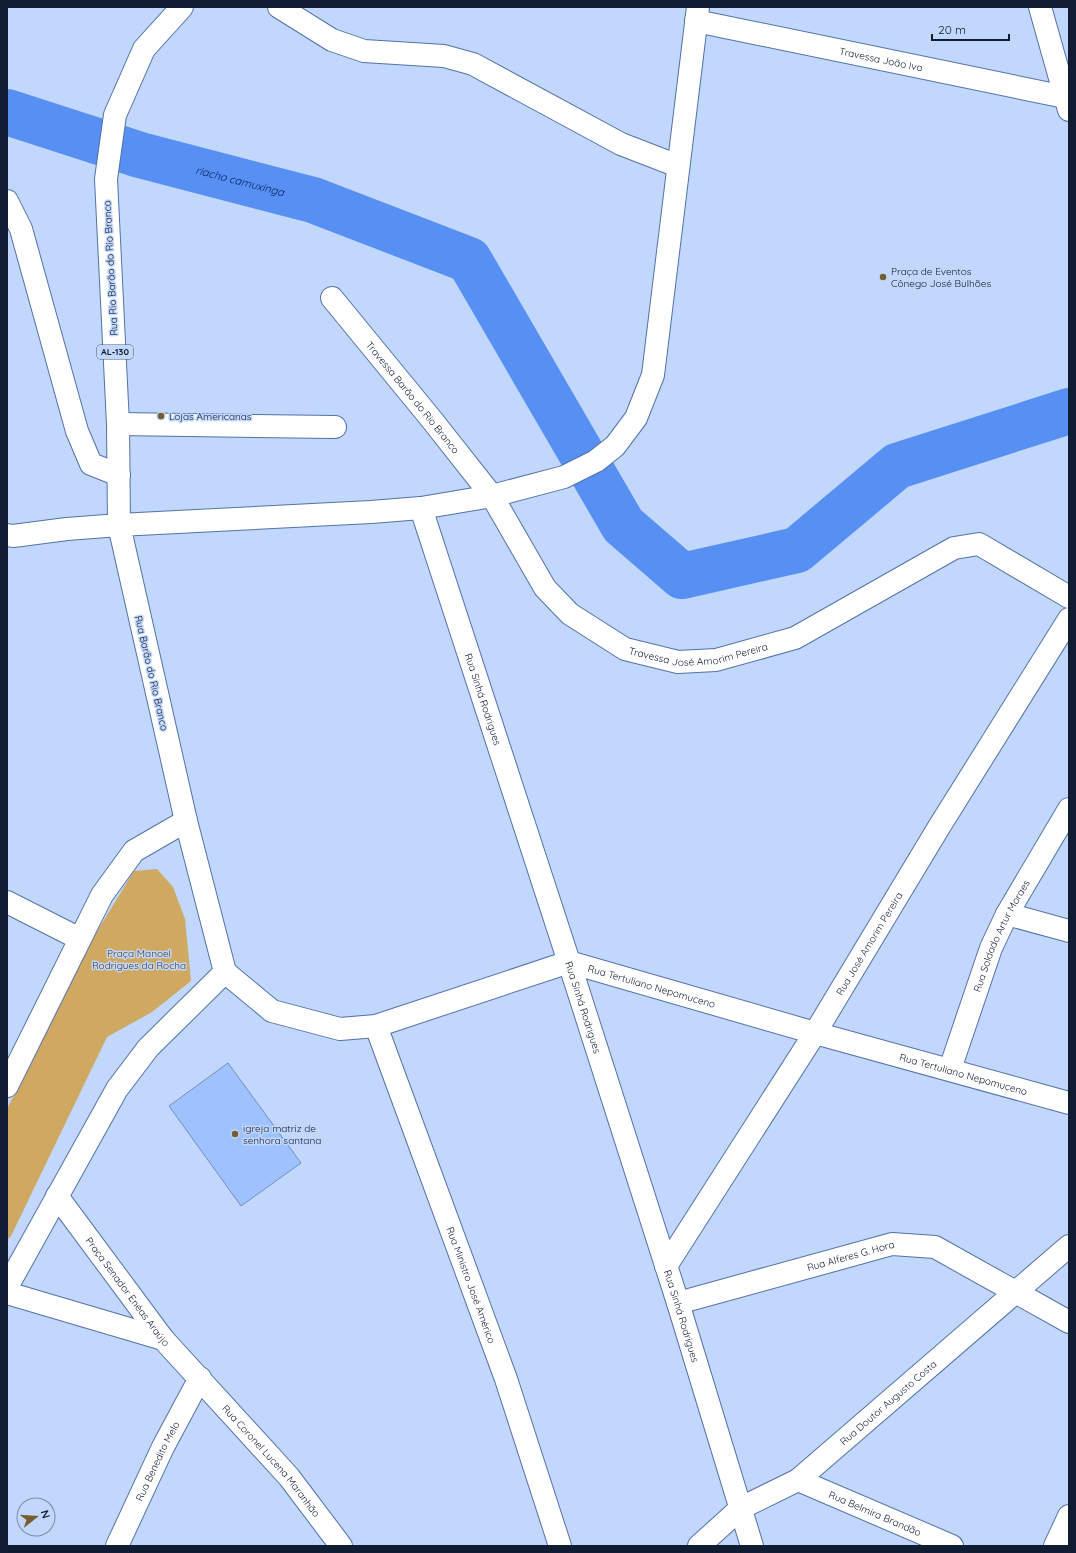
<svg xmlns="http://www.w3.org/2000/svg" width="1076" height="1553" viewBox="0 0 1076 1553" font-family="Quicksand,sans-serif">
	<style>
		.green { fill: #cfa862 }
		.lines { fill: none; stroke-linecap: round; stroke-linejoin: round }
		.river { stroke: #578ff2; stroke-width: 46 }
		.building { fill: #9fc2fe; stroke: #6e8ec7 }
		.minor-casing { stroke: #5372a9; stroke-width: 24 }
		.major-casing { stroke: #5372a9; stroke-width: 24 }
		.minor { stroke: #fff; stroke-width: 22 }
		.major { stroke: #fff; stroke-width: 22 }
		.poi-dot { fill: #775e2f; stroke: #c1d7fb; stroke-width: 1.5 }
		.labels { text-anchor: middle; stroke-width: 3; stroke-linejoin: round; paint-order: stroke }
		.shield { fill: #c1d7fb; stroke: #44546e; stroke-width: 1 }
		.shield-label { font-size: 9px; font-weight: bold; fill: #0f1c32 }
		.street-label { font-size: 10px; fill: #0f1c32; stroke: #c1d7fb }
		.poi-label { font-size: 10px; fill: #0f1c32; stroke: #c1d7fb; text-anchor: start }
		.park-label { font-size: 10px; fill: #443823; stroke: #c1d7fb }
		.water-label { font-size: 11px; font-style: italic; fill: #062864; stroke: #c1d7fb }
	</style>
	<rect width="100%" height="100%" fill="#c1d7fb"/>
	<polygon class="green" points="157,869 173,887 185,919 191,981 152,1012 107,1037 11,1236 7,1240 7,1109 85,951 134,871"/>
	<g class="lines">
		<path class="river" id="s1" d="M7 112 140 155 313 200 469 260 623 525 682 576 797 550 897 466 1069 411"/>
	</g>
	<polygon class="building" points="228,1063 301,1163 241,1206 169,1106"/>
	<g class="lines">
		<defs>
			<g id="minor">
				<polyline points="279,7 332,40 364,51 444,56 473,64 621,144 678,166"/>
				<polyline points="1040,7 1069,110"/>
				<path id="s2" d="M696 21 1065 97 1069 96"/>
				<polyline points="7,201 21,229 77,431 91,464 119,475"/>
				<path id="s3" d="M332 298 432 420 492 496 545 588 570 614 625 649 678 662 716 660 795 638 954 548 979 544 1069 597"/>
				<polyline points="118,424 335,427"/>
				<path id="s4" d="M421 508 569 962 678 1303 752 1546"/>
				<polyline points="7,902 80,939"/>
				<polyline points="1007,914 1069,931"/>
				<polyline points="225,972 186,821 119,525 371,512 421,508 492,496 564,477 596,461 615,446 636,418 653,375 698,7"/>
				<path id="s5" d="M225 972 272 1011 340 1029 376 1026 569 962 815 1033 1069 1103"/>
				<path id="s6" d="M376 1026 506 1379 560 1546"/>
				<path id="s7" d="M950 1069 991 948 1007 914 1069 809"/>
				<polyline points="7,1086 102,895 134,851 186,821"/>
				<path id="s8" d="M57 1196 163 1339 289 1477 341 1546"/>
				<path id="s9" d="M666 1266 815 1033 939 827 1069 619"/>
				<polyline points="7,1287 117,1089 148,1048 225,972"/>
				<polyline points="7,1293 163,1339"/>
				<path id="s10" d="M678 1303 892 1244 935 1247 1069 1322"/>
				<path id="s11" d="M798 1480 952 1546"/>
				<path id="s12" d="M117 1546 163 1447 200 1378"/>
				<path id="s13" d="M699 1546 741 1508 798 1480 1069 1246"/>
				<polyline points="1055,1546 1069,1516"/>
			</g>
			<polyline id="major" points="7,535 13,536 67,529 119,525 118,424 106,179 115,115 144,49 182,7"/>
		</defs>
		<use href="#minor" class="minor-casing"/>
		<use href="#major" class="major-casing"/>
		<use href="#minor" class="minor"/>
		<use href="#major" class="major"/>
	</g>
	<g class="poi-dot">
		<circle cx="883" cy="277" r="4"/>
		<circle cx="161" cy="416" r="4"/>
		<circle cx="235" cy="1134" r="4"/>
	</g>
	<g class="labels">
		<rect class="shield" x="97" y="345" width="36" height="14" rx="3"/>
		<g class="shield-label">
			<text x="115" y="355">AL-130</text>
		</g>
		<g class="street-label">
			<text dy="4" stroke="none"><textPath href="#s2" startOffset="189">Travessa João Ivo</textPath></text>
			<text transform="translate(110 268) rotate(-93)" y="4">Rua Rio Barão do Rio Branco</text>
			<text dy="4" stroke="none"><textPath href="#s3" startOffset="128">Travessa Barão do Rio Branco</textPath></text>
			<text dy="4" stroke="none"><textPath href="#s3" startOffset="537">Travessa José Amorim Pereira</textPath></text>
			<text transform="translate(152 673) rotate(77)" y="4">Rua Barão do Rio Branco</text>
			<text dy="4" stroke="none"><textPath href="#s4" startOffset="201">Rua Sinhá Rodrigues</textPath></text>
			<text dy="4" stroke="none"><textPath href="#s7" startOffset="143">Rua Soldado Artur Moraes</textPath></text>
			<text dy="4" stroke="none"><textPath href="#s9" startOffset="381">Rua José Amorim Pereira</textPath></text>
			<text dy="4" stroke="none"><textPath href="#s5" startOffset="457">Rua Tertuliano Nepomuceno</textPath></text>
			<text dy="4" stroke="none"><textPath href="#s4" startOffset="525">Rua Sinhá Rodrigues</textPath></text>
			<text dy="4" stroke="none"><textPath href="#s5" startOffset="781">Rua Tertuliano Nepomuceno</textPath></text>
			<text dy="4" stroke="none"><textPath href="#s10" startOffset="179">Rua Alferes G. Hora</textPath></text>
			<text dy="4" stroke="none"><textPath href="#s8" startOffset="119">Praça Senador Enéas Araújo</textPath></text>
			<text dy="4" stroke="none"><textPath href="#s6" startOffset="276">Rua Ministro José Américo</textPath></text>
			<text dy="4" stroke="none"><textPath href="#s4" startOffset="849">Rua Sinhá Rodrigues</textPath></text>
			<text dy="4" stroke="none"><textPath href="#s13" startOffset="239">Rua Doutor Augusto Costa</textPath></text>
			<text dy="4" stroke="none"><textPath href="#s12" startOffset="94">Rua Benedito Melo</textPath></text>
			<text dy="4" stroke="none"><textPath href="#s8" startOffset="341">Rua Coronel Lucena Maranhão</textPath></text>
			<text dy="4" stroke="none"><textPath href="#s11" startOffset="84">Rua Belmira Brandão</textPath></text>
		</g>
		<g class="poi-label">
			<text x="891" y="275">Praça de Eventos<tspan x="891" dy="12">Cônego José Bulhões</tspan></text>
			<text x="169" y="420">Lojas Americanas</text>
			<text x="243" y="1132">igreja matriz de<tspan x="243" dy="12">senhora santana</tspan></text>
		</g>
		<g class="park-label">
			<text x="139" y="957">Praça Manoel<tspan x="139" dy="12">Rodrigues da Rocha</tspan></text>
		</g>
		<g class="water-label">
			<text dy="4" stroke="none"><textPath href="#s1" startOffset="243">riacho camuxinga</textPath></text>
		</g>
	</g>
	<rect width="1076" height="1553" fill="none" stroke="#0f1c32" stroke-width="16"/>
	<g transform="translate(36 1517) rotate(73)"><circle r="19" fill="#c1d7fb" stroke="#7a8cab"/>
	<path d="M0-3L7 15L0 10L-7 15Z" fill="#775e2f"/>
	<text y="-6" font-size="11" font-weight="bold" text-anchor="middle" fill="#0f1c32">N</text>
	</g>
	<path d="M932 34v6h77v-6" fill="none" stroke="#0f1c32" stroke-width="2"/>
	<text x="938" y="34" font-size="12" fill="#0f1c32" stroke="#c1d7fb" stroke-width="3" paint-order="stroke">20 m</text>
</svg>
